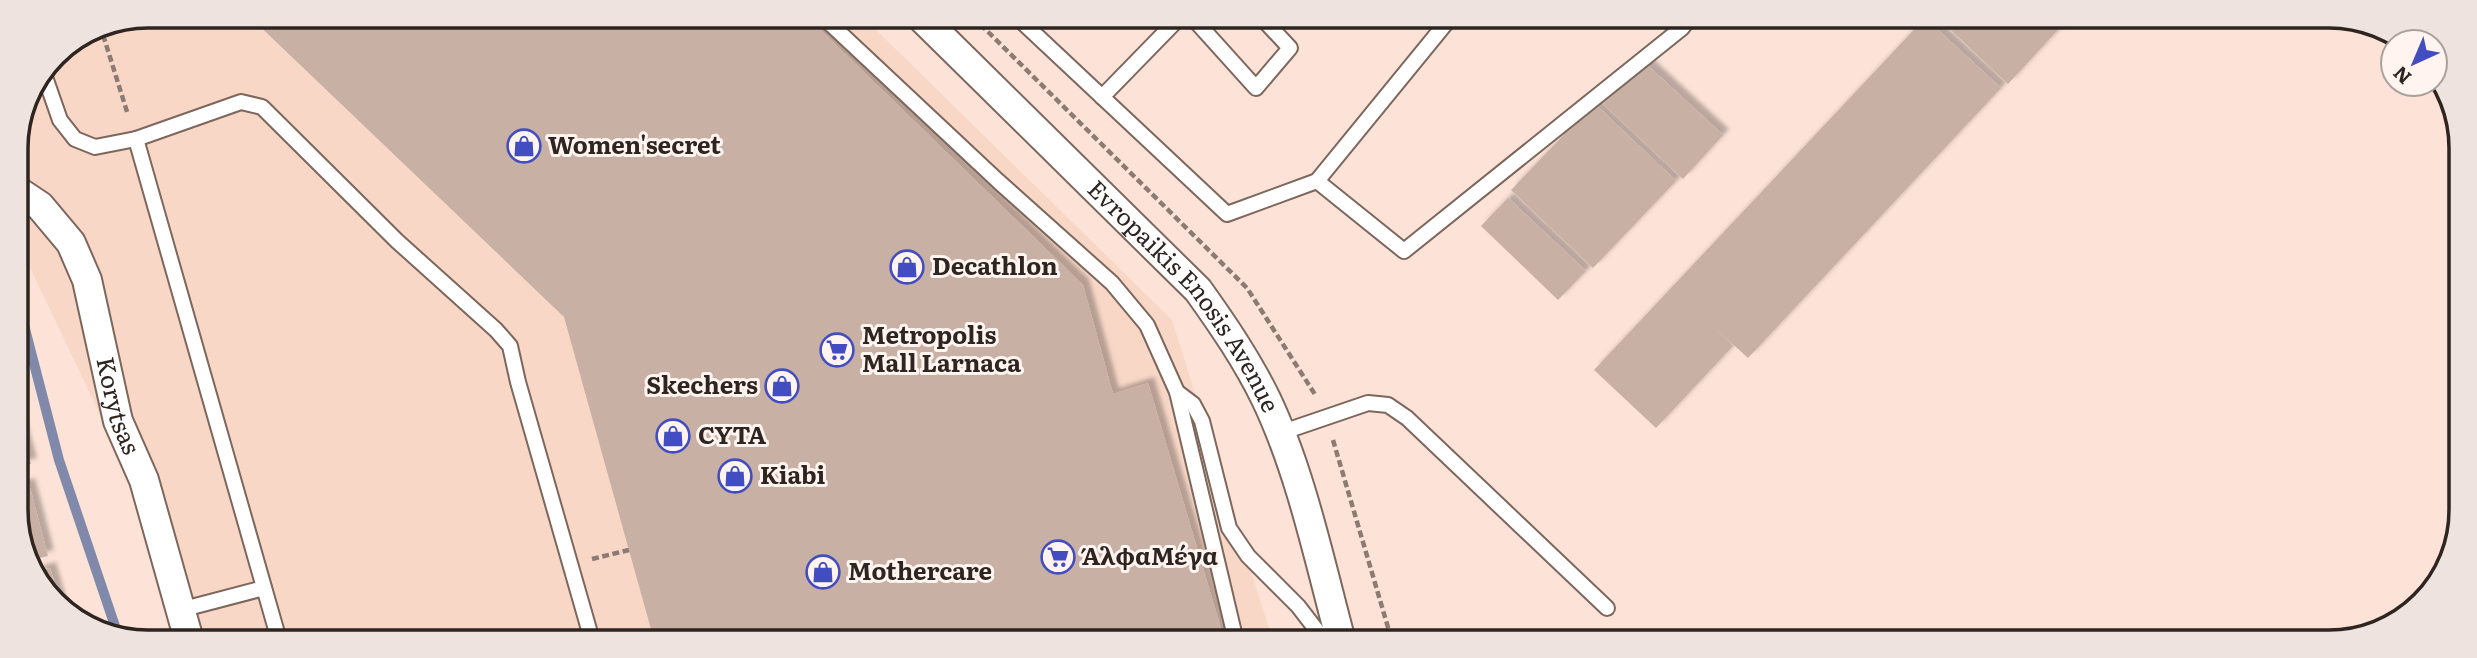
<svg xmlns="http://www.w3.org/2000/svg" width="2477" height="658" viewBox="0 0 2477 658" font-family="Literata,serif">
	<style>
		.built { fill: #f8d7c7 }
		.lines { fill: none; stroke-linecap: round; stroke-linejoin: round }
		.stream { stroke: #8189aa; stroke-width: 10 }
		.building { fill: #c8b0a4; filter: url(#shadow) }
		.service-casing { stroke: #7d675c; stroke-width: 18 }
		.minor-casing { stroke: #7d675c; stroke-width: 32 }
		.path { stroke: #8c7b73; stroke-width: 4.5; stroke-dasharray: 7 3.5; stroke-linecap: butt }
		.service { stroke: #fff; stroke-width: 14 }
		.minor { stroke: #fff; stroke-width: 28 }
		.labels { text-anchor: middle; stroke-width: 6; stroke-linejoin: round; paint-order: stroke }
		.poi-label { font-size: 24px; font-weight: bold; fill: #2e2420; stroke: #fff4ef; text-anchor: start }
		.street-label { font-size: 24px; fill: #2e2420; stroke: #fff4ef }
		.rim { fill: none; stroke: #2e2420; stroke-width: 3.5 }
	</style>
	<defs>
		<filter id="shadow"><feDropShadow dx="6" dy="-6" stdDeviation="2" flood-color="#0004"/></filter>
	</defs>
	<rect width="100%" height="100%" fill="#fde3d7"/>
	<polygon class="built" points="148,16 863,17 1172,320 1273,641 207,640 17,240 16,140 55,54 98,26"/>
	<g class="lines">
		<polyline class="stream" points="17,298 59,460 119,638"/>
	</g>
	<g class="building">
		<polygon points="249,16 807,17 1083,285 1113,394 1148,383 1224,639 1216,641 654,640 564,317"/>
		<polygon points="1925,18 2001,88 1748,358 1715,328 1733,346 1656,428 1594,370"/>
		<polygon points="1938,18 2069,18 2008,84"/>
		<polygon points="1643,61 1723,135 1683,179 1603,104"/>
		<polygon points="1594,103 1676,181 1593,268 1511,190"/>
		<polygon points="1508,198 1586,271 1558,300 1481,226"/>
		<polygon points="18,418 31,464 18,467"/>
		<polygon points="29,484 48,556 31,560 18,536 18,487"/>
		<polygon points="50,568 61,607 54,603 37,571"/>
	</g>
	<g class="lines">
		<defs>
			<g id="service">
				<polyline points="823,17 998,181 1112,283 1147,325 1177,392 1236,641"/>
				<polyline points="1017,17 1227,214 1317,181 1451,17"/>
				<polyline points="1192,17 1256,88 1290,48 1261,17"/>
				<polyline points="45,77 60,120 75,139 95,147 136,139 241,102 262,107 397,241 496,330 510,346 518,382 592,640"/>
				<polyline points="1102,97 1180,17"/>
				<polyline points="136,139 279,640"/>
				<polyline points="1317,181 1404,251 1682,28 1690,18"/>
				<polyline points="1177,392 1193,404 1202,421 1229,528 1248,556 1298,606 1325,641"/>
				<polyline points="1280,433 1368,403 1388,405 1407,418 1607,608"/>
				<polyline points="180,610 264,588"/>
			</g>
			<g id="minor">
				<path id="s1" d="M921 17 1198 290C1223 325 1247 360 1266 399 1301 472 1320 563 1341 641"/>
				<path id="s2" d="M16 190 40 206 71 243 87 280 118 421 144 480 189 640"/>
			</g>
		</defs>
		<use href="#service" class="service-casing"/>
		<use href="#minor" class="minor-casing"/>
		<g class="path">
			<polyline points="973,17 1247,288 1316,396"/>
			<polyline points="100,25 128,115"/>
			<polyline points="1333,440 1392,641"/>
			<polyline points="592,559 629,550"/>
		</g>
		<use href="#service" class="service"/>
		<use href="#minor" class="minor"/>
	</g>
	<defs>
		<symbol id="shop-ring" viewBox="-11 -11 22 22"><circle r="9.5" fill="#fff4ef" stroke="#434dc2" stroke-width="1.5"/><path d="M-5-2.5h2.3a2.7 3.5 0 0 1 5.4 0H5L5.5 6h-11ZM-1.5-2.5h3a1.5 2.3 0 0 0-3 0Z" fill="#434dc2"/></symbol>
		<symbol id="supermarket-ring" viewBox="-11 -11 22 22"><circle r="9.5" fill="#fff4ef" stroke="#434dc2" stroke-width="1.5"/><path d="M-6-5.5h2.5l.6 2H6L4.5 2H-2.5L-4.4-4H-6ZM-1.5 3.2a1.3 1.3 0 1 0 .1 0ZM3 3.2a1.3 1.3 0 1 0 .1 0Z" fill="#434dc2"/></symbol>
	</defs>
	<g fill-rule="evenodd">
		<use href="#shop-ring" x="505" y="127" width="38" height="38"/>
		<use href="#shop-ring" x="888" y="248" width="38" height="38"/>
		<use href="#supermarket-ring" x="818" y="331" width="38" height="38"/>
		<use href="#shop-ring" x="763" y="367" width="38" height="38"/>
		<use href="#shop-ring" x="654" y="417" width="38" height="38"/>
		<use href="#shop-ring" x="716" y="457" width="38" height="38"/>
		<use href="#supermarket-ring" x="1039" y="538" width="38" height="38"/>
		<use href="#shop-ring" x="804" y="553" width="38" height="38"/>
	</g>
	<g class="labels">
		<g class="poi-label">
			<text x="548" y="154">Women'secret</text>
			<text x="932" y="275">Decathlon</text>
			<text x="862" y="344">Metropolis<tspan x="862" dy="28">Mall Larnaca</tspan></text>
			<text x="758" y="394" text-anchor="end">Skechers</text>
			<text x="698" y="444">CYTA</text>
			<text x="760" y="484">Kiabi</text>
			<text x="1082" y="565">ΆλφαΜέγα</text>
			<text x="848" y="580">Mothercare</text>
		</g>
		<g class="street-label">
			<text dy="8" stroke="none"><textPath href="#s1" startOffset="385">Evropaikis Enosis Avenue</textPath></text>
			<text dy="8" stroke="none"><textPath href="#s2" startOffset="247">Korytsas</textPath></text>
		</g>
	</g>
	<path d="M0 0H2477V658H0ZM148 28H2329A120 120 0 0 1 2449 148V510A120 120 0 0 1 2329 630H148A120 120 0 0 1 28 510V148A120 120 0 0 1 148 28Z" fill="#eee3de" fill-rule="evenodd"/>
	<path class="rim" d="M148 28H2329A120 120 0 0 1 2449 148V510A120 120 0 0 1 2329 630H148A120 120 0 0 1 28 510V148A120 120 0 0 1 148 28Z"/>
	<g transform="translate(2414 63) rotate(224)"><circle r="33" fill="#fff4ef" stroke="#aba19c" stroke-width="2"/>
	<path d="M0-5L12 26L0 18L-12 26Z" fill="#434dc2"/>
	<text y="-10" font-size="19" font-weight="bold" text-anchor="middle" fill="#2e2420">N</text>
	</g>
</svg>
